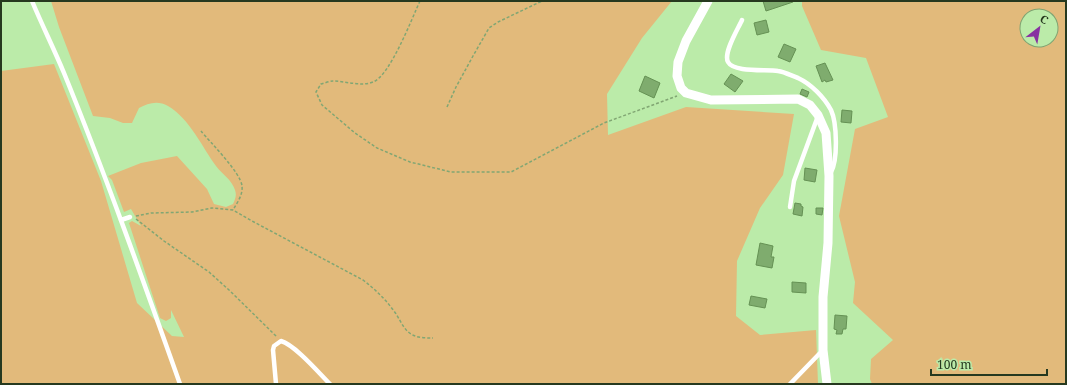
<svg xmlns="http://www.w3.org/2000/svg" width="1067" height="385" viewBox="0 0 1067 385" font-family="'Noto Serif',serif">
	<style>
		.green { fill: #e2ba7b; fill-rule: evenodd }
		.building { fill: #7fac6e; stroke: #659154 }
		.lines { fill: none; stroke-linecap: round; stroke-linejoin: round }
		.path { stroke: #81a673; stroke-width: 1.5; stroke-dasharray: 3 2; stroke-linecap: butt }
		.service { stroke: #fff; stroke-width: 4.5 }
		.minor { stroke: #fff; stroke-width: 9 }
	</style>
	<rect width="100%" height="100%" fill="#bbeba9"/>
	<g class="green">
		<path d="M51 1H672L642 38 607 94 608 135 686 107 794 114 783 175 760 208 737 261 736 316 760 335 816 330 818 384H1V71L54 64 101 181 137 303 172 336 184 337 171 310V318L166 321 160 318 129 223 132 221 141 226 131 209 124 212 112 180 108 176 141 163 177 156 207 189 214 204 226 207 233 204C235 199 237 196 235 190 232 180 222 174 216 166 202 147 190 119 168 106 158 100 148 103 139 108L132 123H123L110 118 93 116 59 27Z"/>
		<path d="M802 1H1066V384H872L870 379 871 359 893 340 853 303 855 282 839 216 855 129 888 117 866 58 821 50 802 6ZM1027 16H1051V40H1027Z"/>
	</g>
	<g class="building">
		<polygon points="763,1 793,1 793,2 766,11"/>
		<polygon points="766,20 769,32 757,35 754,23"/>
		<polygon points="784,44 796,49 790,62 778,57"/>
		<polygon points="825,63 833,80 826,82 825,80 822,82 816,66"/>
		<polygon points="731,74 743,81 735,92 724,84"/>
		<polygon points="645,76 660,83 654,98 639,91"/>
		<polygon points="802,89 809,92 807,97 800,94"/>
		<polygon points="842,110 852,111 851,123 841,122"/>
		<polygon points="805,168 817,170 815,182 804,180"/>
		<polygon points="795,203 801,204 801,206 803,207 802,216 793,214"/>
		<polygon points="816,208 823,208 822,215 816,214"/>
		<polygon points="760,243 773,246 771,257 774,257 772,268 756,265"/>
		<polygon points="792,282 806,283 806,293 792,292"/>
		<polygon points="751,296 767,299 765,308 749,305"/>
		<polygon points="835,315 847,316 846,329 843,329 842,334 836,334 837,330 834,329"/>
	</g>
	<g class="lines">
		<g class="path">
			<path d="M420 1C412 18 390 76 373 82 361 87 346 81 333 81 330 81 325 83 321 84L316 92 322 105 355 133 377 148 410 162 451 172H511L604 123 677 96"/>
			<polyline points="447,107 456,87 473,56 489,28 498,22 542,1"/>
			<path d="M201 131C210 142 241 173 242 186 243 195 237 203 233 210"/>
			<path d="M136 216 151 213 192 212 212 208 233 210 252 221 363 280C376 290 385 299 394 311 400 319 403 329 411 334 417 338 426 338 433 338"/>
			<polyline points="136,219 164,241 209,272 229,290 277,337"/>
		</g>
		<g class="service">
			<path d="M32 1C42 25 54 49 64 73 106 176 143 280 180 384"/>
			<path d="M742 20C738 29 723 53 728 62 734 73 767 69 778 71 785 72 792 76 798 78 811 84 824 97 831 110 837 123 838 160 831 172"/>
			<polyline points="790,207 794,181 818,116"/>
			<polyline points="121,220 130,217"/>
			<path d="M276 384 273 350 274 346 281 341C295 345 319 373 330 384"/>
			<polyline points="790,384 822,351"/>
		</g>
		<polyline class="minor" points="708,1 686,41 678,62 677,76 681,88 686,93 711,100 798,99 810,105 818,115 826,133 829,176 828,243 823,297 823,350 827,384"/>
	</g>
	<rect width="1067" height="385" fill="none" stroke="#26391f" stroke-width="4"/>
	<g transform="translate(1039 28) rotate(31)"><circle r="19" fill="#bbeba9" stroke="#7fa472"/>
	<path d="M0-3L7 15L0 10L-7 15Z" fill="#8733a1"/>
	<text y="-6" font-size="11" font-weight="bold" text-anchor="middle" fill="#26391f">С</text>
	</g>
	<path d="M931 369v6h116v-6" fill="none" stroke="#26391f" stroke-width="2"/>
	<text x="937" y="369" font-size="12" fill="#26391f" stroke="#bbeba9" stroke-width="3" paint-order="stroke">100 m</text>
</svg>
